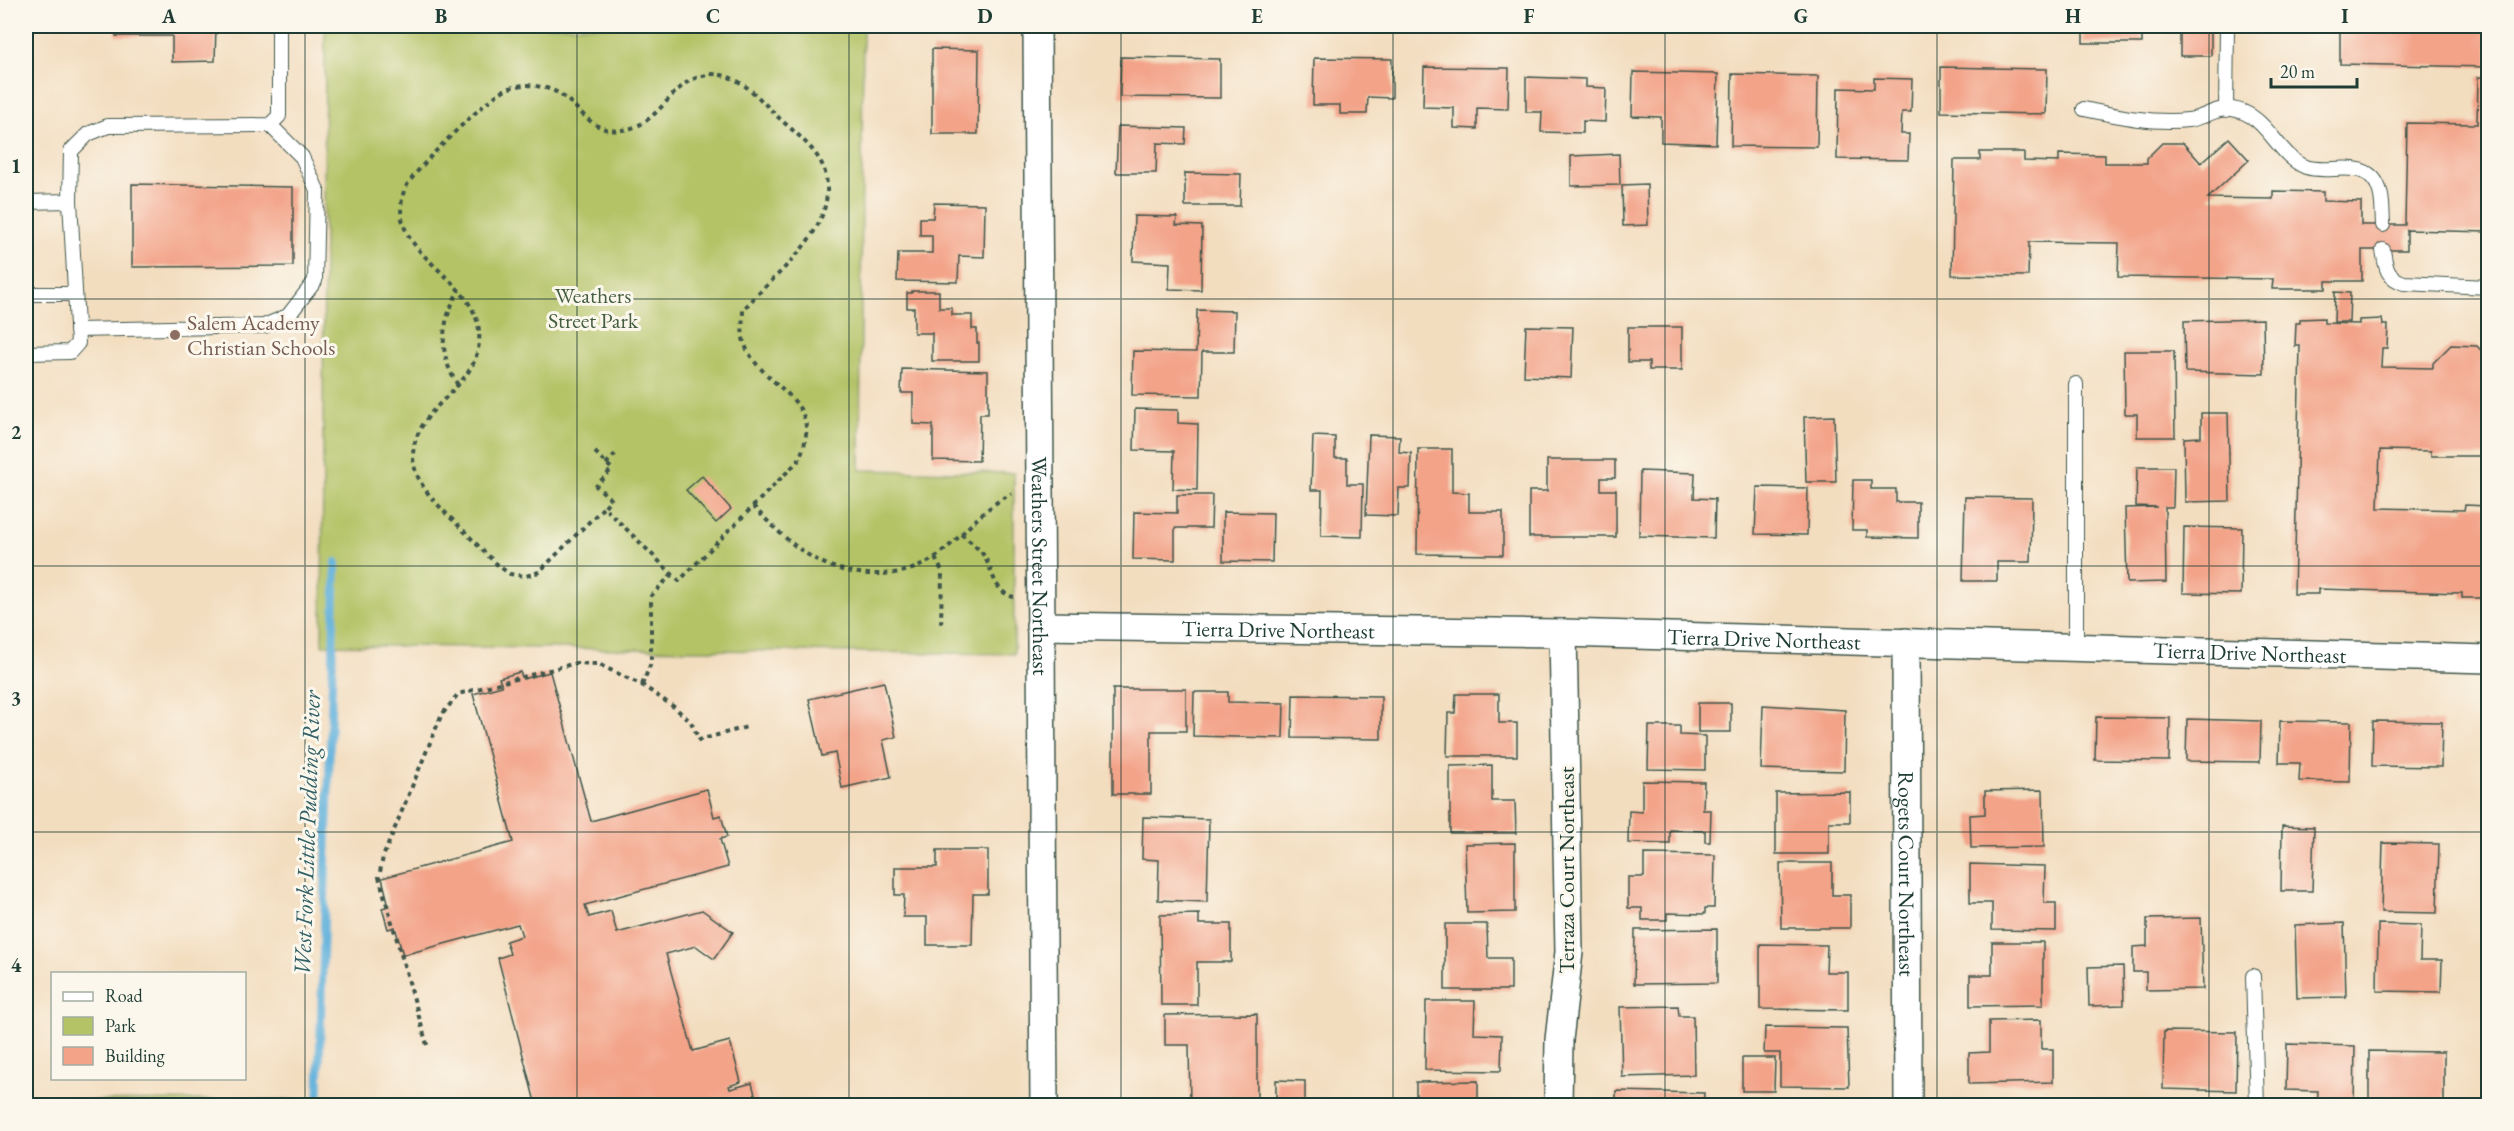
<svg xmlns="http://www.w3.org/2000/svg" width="2514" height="1131" viewBox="0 0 2514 1131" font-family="'EB Garamond',serif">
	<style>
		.green { fill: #b4c366; stroke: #6a804d; stroke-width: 1.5 }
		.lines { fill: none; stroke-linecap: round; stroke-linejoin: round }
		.stream { stroke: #60b1db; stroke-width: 8 }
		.building { fill: #f3a388 }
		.lane-casing { stroke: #3f5549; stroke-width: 16 }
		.street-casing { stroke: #3f5549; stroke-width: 30 }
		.path { stroke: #3f5549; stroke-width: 4; stroke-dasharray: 4.5 4.5; stroke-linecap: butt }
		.lane { stroke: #fff; stroke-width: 14 }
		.street { stroke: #fff; stroke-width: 27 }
		.grid { fill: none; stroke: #1f3d34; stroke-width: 1.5; stroke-opacity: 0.55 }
		.education-dot { fill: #8d6e63; stroke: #fbf7ec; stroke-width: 2 }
		.labels { text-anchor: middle; stroke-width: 6; stroke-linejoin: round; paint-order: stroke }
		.park-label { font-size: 22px; fill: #445e40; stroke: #fbf7ec }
		.education-label { font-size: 22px; fill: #785e54; stroke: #fbf7ec; text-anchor: start }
		.street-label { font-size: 22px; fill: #1f3d34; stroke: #fbf7ec }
		.water-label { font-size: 24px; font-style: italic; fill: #326066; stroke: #fbf7ec }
		.neatline { fill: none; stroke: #1f3d34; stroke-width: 2 }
		.grid-label { font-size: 20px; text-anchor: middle; font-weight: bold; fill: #1f3d34 }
	</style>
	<rect width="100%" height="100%" fill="#fbf7ec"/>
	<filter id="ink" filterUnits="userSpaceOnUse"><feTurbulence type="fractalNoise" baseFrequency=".0167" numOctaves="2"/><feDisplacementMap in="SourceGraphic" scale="12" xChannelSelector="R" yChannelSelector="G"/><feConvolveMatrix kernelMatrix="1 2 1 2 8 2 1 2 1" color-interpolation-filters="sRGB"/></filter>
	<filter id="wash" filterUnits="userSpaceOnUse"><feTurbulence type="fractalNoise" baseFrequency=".008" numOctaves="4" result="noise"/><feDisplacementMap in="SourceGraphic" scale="24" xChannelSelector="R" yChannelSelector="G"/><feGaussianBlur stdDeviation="1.35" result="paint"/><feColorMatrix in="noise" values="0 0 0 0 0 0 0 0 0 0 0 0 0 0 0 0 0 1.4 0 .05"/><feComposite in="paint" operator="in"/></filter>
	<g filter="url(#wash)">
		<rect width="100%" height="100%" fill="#f3ddbf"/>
		<g class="green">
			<polygon points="325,26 863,26 860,470 1014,473 1014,654 322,645"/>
			<polygon points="292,1100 292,1106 26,1105 26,1101"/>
		</g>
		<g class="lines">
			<polyline class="stream" points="318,1106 336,562"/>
		</g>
		<g id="blocks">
			<g class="building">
				<polygon points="116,26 216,26 215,61 172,62 172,36 116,36"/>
				<rect x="2083" y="26" width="59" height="17"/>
				<rect x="2180" y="26" width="31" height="30"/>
				<polygon points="2340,26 2488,26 2488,67 2340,64"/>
				<polygon points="932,49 979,50 978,134 932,134"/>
				<polygon points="1121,57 1220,59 1220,98 1120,97"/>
				<polygon points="1314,58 1392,59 1392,98 1368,97 1367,114 1340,114 1340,105 1313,105"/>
				<polygon points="1424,67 1509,68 1508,109 1477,108 1477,129 1454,128 1454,108 1423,107"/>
				<polygon points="1941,67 2047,69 2046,114 1941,112"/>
				<polygon points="1633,72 1718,74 1716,144 1661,142 1661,117 1632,116"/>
				<polygon points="1732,74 1818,76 1817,147 1731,146"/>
				<polygon points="1526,77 1586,79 1586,87 1606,88 1605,122 1583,121 1583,133 1541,132 1542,112 1526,112"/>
				<polygon points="2478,77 2488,77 2488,232 2407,230 2407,250 2362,250 2362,281 2326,281 2326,289 2272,289 2273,279 2118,277 2119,243 2029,242 2028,276 1952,275 1954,160 1980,160 1980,152 2024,152 2024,161 2059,162 2059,154 2105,155 2105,163 2147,163 2147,158 2162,143 2183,143 2201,163 2229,138 2249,160 2208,198 2273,199 2273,191 2323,192 2323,201 2361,202 2361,225 2405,225 2407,123 2477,124"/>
				<polygon points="1874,78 1912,79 1911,112 1902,112 1901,134 1909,134 1908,160 1837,159 1838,88 1874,89"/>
				<polygon points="1118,126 1186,128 1185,144 1157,143 1156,173 1116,173"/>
				<polygon points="1619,154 1620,185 1571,186 1571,156"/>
				<polygon points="1185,173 1241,174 1240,206 1185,206"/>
				<polygon points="132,184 293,187 293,266 132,267"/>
				<polygon points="1647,184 1648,225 1623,226 1622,185"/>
				<polygon points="934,203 985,204 984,257 959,256 958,282 897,281 898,253 932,253 932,235 920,235 920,218 933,218"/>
				<polygon points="1134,216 1177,217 1176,225 1202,226 1201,290 1169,289 1170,263 1133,261"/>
				<polygon points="912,291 939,291 939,308 952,308 952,315 972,315 972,329 977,329 977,343 979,343 979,361 932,361 932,333 914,333 914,308 907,308 907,293 912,293"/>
				<polygon points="2335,292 2350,293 2349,322 2334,322"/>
				<polygon points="1197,310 1235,311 1234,352 1202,352 1201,396 1132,395 1133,351 1196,352"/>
				<polygon points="2324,318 2324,323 2359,324 2359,320 2382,319 2383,325 2388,325 2387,348 2382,348 2381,367 2433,368 2433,363 2451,345 2477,346 2488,358 2488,456 2431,456 2431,451 2380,450 2378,508 2464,510 2465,505 2487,506 2488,535 2486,570 2488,570 2488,593 2486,593 2486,598 2462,598 2462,593 2389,591 2318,589 2318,594 2294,594 2300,346 2295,346 2296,323 2300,323 2300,319"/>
				<polygon points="2263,319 2264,374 2185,372 2184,321"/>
				<polygon points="1526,326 1573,327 1571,378 1524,376"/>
				<polygon points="1628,327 1682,327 1682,370 1649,370 1649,362 1628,362"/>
				<polygon points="2124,351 2174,351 2175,437 2137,437 2137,414 2125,414"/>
				<polygon points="902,369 988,371 988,414 980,414 979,461 933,460 933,425 913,424 913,393 901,393"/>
				<polygon points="1135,409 1178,410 1178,423 1198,424 1197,490 1173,489 1174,451 1134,450"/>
				<polygon points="2201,413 2228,413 2230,501 2185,502 2184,438 2201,437"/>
				<polygon points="1834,416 1836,482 1806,482 1804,417"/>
				<polygon points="1369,435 1400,436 1399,452 1411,453 1410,488 1399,488 1398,516 1366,515"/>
				<polygon points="1313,436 1335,437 1335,458 1347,458 1347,484 1363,484 1362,537 1321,536 1322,490 1311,490"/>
				<polygon points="1418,449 1452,449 1452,492 1469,493 1469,512 1503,512 1503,555 1417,554"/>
				<polygon points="1547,460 1615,460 1615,478 1601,478 1601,490 1616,490 1616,537 1529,537 1529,491 1547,491"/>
				<polygon points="2137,467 2174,467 2173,507 2165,507 2166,582 2127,583 2125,508 2157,507 2136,506"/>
				<polygon points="1640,471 1695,473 1694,498 1715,499 1714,538 1639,536"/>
				<polygon points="702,476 731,509 716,523 686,490"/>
				<polygon points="1853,480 1871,480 1871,489 1896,489 1896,502 1918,502 1918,538 1867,537 1867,530 1852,530"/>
				<polygon points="1757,487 1808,488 1807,535 1755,534"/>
				<polygon points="1177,495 1212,495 1211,528 1175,528 1175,560 1133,559 1134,512 1177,513"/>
				<polygon points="1965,497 2032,498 2031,562 1997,562 1997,581 1963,581"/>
				<polygon points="1223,512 1273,513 1272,562 1223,561"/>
				<polygon points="2184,527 2242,528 2241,594 2183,593"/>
				<polygon points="520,672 523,679 550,672 591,821 707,789 714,817 721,815 727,837 720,839 728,867 585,905 589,917 611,911 617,933 702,910 733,932 714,959 696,946 666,954 693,1051 730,1041 741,1082 729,1086 730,1089 752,1083 758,1106 536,1106 498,958 510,954 506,941 522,936 518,924 403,955 395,927 388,929 382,908 389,906 382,878 513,842 473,694 502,686 499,678"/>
				<polygon points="884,682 896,737 883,740 891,777 842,788 835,753 822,756 809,699"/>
				<polygon points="1113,689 1186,689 1186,731 1151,731 1151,794 1113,794"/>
				<polygon points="1194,692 1228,692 1228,702 1284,703 1283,738 1193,736"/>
				<polygon points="1456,694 1499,694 1499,723 1517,723 1517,756 1447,756 1448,713 1455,713"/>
				<polygon points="1293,695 1381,696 1381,739 1292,738"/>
				<rect x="1698" y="703" width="33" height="29"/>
				<polygon points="1763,705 1845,710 1844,771 1761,769"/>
				<polygon points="2096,717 2170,718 2169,761 2095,760"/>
				<polygon points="2187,719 2261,721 2260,762 2186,761"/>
				<polygon points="2280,721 2351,722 2350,782 2299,781 2300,763 2279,763"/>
				<polygon points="2373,721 2442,722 2441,767 2372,766"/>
				<polygon points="1649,726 1680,726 1680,735 1705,736 1705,770 1648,769"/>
				<polygon points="1492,765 1492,801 1515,801 1516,833 1450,833 1450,766"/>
				<polygon points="1642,781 1704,782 1703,810 1711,810 1710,842 1705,842 1705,831 1670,830 1670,844 1628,843 1629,811 1642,812"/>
				<polygon points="2043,790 2044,847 1971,848 1970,815 1985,814 1985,791"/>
				<polygon points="1850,792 1850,822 1829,822 1829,854 1776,854 1776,793"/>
				<polygon points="1143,817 1209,819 1207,902 1158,900 1159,860 1142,859"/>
				<polygon points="2282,826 2314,827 2312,891 2281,891"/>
				<polygon points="1515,843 1515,912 1467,913 1465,844"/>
				<polygon points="2383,843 2439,844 2437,913 2381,912"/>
				<polygon points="937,850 988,850 988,894 973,894 972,945 927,945 927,917 903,917 904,895 895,895 895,867 937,867"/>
				<polygon points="1644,854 1715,855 1714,908 1705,908 1705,914 1667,913 1667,920 1642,920 1642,908 1628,908 1628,877 1644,877"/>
				<polygon points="1780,863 1832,863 1832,895 1850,895 1850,928 1781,928"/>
				<polygon points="1970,864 2045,866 2044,903 2056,903 2056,931 1992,930 1992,903 1970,903"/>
				<polygon points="1199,914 1199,924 1231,924 1231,962 1197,962 1197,1005 1161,1005 1160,915"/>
				<polygon points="2201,918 2203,989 2146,990 2146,972 2133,972 2133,947 2147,946 2147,919"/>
				<polygon points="2344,923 2346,997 2297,998 2295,925"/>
				<polygon points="1445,924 1487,924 1488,958 1511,958 1511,990 1445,990"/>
				<polygon points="2378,924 2421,925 2420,960 2442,960 2441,992 2377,991"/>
				<polygon points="1717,929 1717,983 1634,984 1635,930"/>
				<polygon points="1992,942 2043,942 2043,1005 1970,1006 1970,975 1992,975"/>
				<polygon points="1760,944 1827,945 1826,972 1848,972 1848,1010 1760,1009"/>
				<polygon points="2123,966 2124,1005 2089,1006 2088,967"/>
				<polygon points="1426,1001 1475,1001 1474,1034 1502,1035 1501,1071 1425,1070"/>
				<polygon points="1678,1006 1679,1016 1693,1016 1694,1075 1622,1077 1620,1007"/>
				<polygon points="1257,1014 1257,1104 1190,1105 1189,1045 1165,1045 1165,1015"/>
				<polygon points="2041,1020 2041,1049 2053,1049 2053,1082 1969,1084 1969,1053 1989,1052 1989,1021"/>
				<polygon points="1765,1027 1847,1028 1849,1087 1780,1086 1780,1053 1764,1053"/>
				<polygon points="2164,1031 2237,1032 2236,1091 2163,1089"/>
				<polygon points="2287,1044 2355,1046 2354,1106 2317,1106 2318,1091 2286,1090"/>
				<polygon points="2369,1051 2444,1052 2444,1102 2431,1102 2431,1106 2369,1106"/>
				<polygon points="1742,1058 1775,1058 1774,1091 1742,1091"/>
				<polygon points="1276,1080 1305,1081 1305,1104 1276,1103"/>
				<polygon points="1478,1081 1478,1106 1416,1106 1416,1082"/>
				<polygon points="1616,1091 1704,1093 1703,1106 1616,1106"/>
			</g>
		</g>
	</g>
	<g filter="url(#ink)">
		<use href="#blocks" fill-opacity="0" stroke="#3f5549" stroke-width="1.5"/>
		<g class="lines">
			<defs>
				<g id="lane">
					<path d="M2084 109C2117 116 2154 124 2188 120 2203 119 2216 107 2232 109 2268 114 2276 155 2306 167 2326 174 2356 161 2372 177 2384 189 2382 210 2383 225"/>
					<polyline points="2226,110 2227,26"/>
					<polyline points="26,202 70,201"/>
					<path d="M2383 250C2386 268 2386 277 2404 283L2488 287"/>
					<polyline points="26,294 75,294"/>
					<polyline points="77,330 264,326 288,316 315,281 317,190 302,157 270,125"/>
					<polyline points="26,353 70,352 78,343 70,201 71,151 88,134 108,126 270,125 279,116 279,26"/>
					<polyline points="2076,384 2076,648"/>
					<polyline points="2253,976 2257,1106"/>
				</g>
				<g id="street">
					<path id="s1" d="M1037 26 1044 1106"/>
					<path id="s2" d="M1040 626 1563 633 2488 659"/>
					<path id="s3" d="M1906 642 1908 1106"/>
					<polyline points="1558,1106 1559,1040 1569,952 1563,633"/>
				</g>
			</defs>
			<use href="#lane" class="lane-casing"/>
			<use href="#street" class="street-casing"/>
			<g class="path">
				<path d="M711 74C741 74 758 98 778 117 793 131 817 149 824 169 842 228 777 271 743 310 743 319 741 333 744 342 759 389 830 396 798 461L679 581 604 507 539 572 526 576 510 574C493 563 478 545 464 531 430 497 391 467 428 417 444 396 470 380 477 353 490 305 445 280 418 249 403 231 397 214 404 191 409 174 488 97 506 89 512 87 521 85 528 85 538 86 550 88 558 93 581 107 591 134 622 130 652 127 664 99 686 83 693 78 703 76 711 74Z"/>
				<path d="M458 385C437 354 441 322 459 290"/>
				<polyline points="595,452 612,469 596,486 611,499 604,507"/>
				<polyline points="606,464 618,451"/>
				<path d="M753 506C789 544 822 575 877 574 899 574 916 570 934 558 962 539 980 508 1012 494"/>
				<path d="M961 534C968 540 976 546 982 553 994 569 992 592 1014 597"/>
				<polyline points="935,558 942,571 941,628"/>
				<polyline points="642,685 651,663 651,596 672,574"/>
				<polyline points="427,1045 379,877 383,857 441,716 458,694 576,663 598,664 642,685 674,707 691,722 699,740 747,727"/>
			</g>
			<use href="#lane" class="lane"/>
			<use href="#street" class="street"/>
		</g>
	</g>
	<path class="grid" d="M305 26V1106M577 26V1106M849 26V1106M1121 26V1106M1393 26V1106M1665 26V1106M1937 26V1106M2209 26V1106M26 299H2488M26 566H2488M26 832H2488"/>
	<circle class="education-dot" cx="175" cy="335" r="6"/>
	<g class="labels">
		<g class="park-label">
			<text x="593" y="303">Weathers<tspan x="593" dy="25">Street Park</tspan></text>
		</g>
		<g class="education-label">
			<text x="187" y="330">Salem Academy<tspan x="187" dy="25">Christian Schools</tspan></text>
		</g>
		<g class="street-label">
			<text dy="8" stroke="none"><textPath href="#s1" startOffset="540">Weathers Street Northeast</textPath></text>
			<text dy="8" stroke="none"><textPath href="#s2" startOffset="238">Tierra Drive Northeast</textPath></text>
			<text dy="8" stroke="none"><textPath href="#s2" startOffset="724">Tierra Drive Northeast</textPath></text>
			<text dy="8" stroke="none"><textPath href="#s2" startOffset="1210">Tierra Drive Northeast</textPath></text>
			<text transform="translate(1566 870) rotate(-90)" y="8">Terraza Court Northeast</text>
			<text dy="8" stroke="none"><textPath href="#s3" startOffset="232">Rogets Court Northeast</textPath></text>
		</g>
		<g class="water-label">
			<text transform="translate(307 833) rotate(-88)" y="8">West Fork Little Pudding River</text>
		</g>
	</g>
	<rect width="2514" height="1131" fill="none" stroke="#fbf7ec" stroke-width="66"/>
	<rect x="51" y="972" width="195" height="108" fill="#fbf7ec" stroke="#a3ada2" stroke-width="1.5"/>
	<rect x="63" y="992" width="30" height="9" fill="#ffffff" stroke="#a3ada2" stroke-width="1.5"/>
	<text x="105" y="1002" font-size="18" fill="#1f3d34">Road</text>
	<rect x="63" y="1017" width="30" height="18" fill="#b4c366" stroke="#a3ada2" stroke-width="1.5"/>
	<text x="105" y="1032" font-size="18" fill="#1f3d34">Park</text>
	<rect x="63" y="1047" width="30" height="18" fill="#f3a388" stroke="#a3ada2" stroke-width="1.5"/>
	<text x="105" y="1062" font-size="18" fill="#1f3d34">Building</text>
	<path d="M2271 78v9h86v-9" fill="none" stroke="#1f3d34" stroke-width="3"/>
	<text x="2280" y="78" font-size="18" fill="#1f3d34" stroke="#fbf7ec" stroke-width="4.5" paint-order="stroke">20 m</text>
	<rect x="33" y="33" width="2448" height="1065" class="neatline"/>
	<g class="grid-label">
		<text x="169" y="23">A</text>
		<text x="441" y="23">B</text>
		<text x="713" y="23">C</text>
		<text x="985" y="23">D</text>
		<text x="1257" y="23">E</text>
		<text x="1529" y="23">F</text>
		<text x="1801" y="23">G</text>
		<text x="2073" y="23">H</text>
		<text x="2345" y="23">I</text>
		<text x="16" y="173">1</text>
		<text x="16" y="439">2</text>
		<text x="16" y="705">3</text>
		<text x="16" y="972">4</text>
	</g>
</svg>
